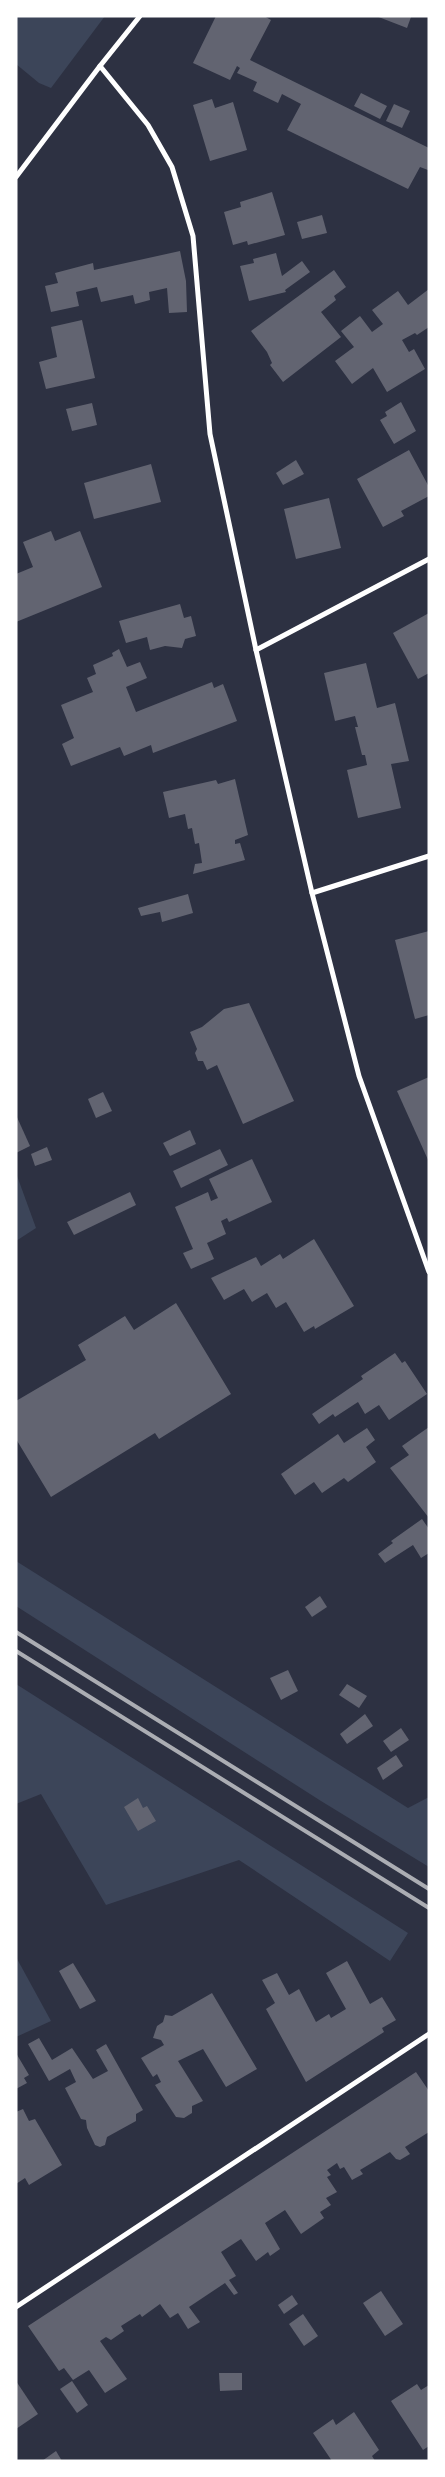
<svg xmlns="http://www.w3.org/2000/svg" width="445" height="2477" viewBox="0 0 445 2477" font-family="Helvetica,sans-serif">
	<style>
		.green { fill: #3c4559 }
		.building { fill: #626471 }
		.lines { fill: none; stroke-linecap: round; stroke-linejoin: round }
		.minor { stroke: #fff; stroke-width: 5 }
		.rail { stroke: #abadb3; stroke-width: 4 }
	</style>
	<rect width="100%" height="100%" fill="#2d3142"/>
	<g class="green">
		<polygon points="16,16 105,16 51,88 39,83 16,64"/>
		<polygon points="16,1173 36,1228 16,1241"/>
		<polygon points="16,1561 408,1808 429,1797 429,1867 321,1801 16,1606"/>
		<polygon points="16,1684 408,1933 390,1961 239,1860 106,1905 41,1794 16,1804"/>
		<polygon points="16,1957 51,2021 16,2037"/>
	</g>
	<g class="building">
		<polygon points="216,16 264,16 271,20 250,60 429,148 428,170 420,167 408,189 287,130 301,104 282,94 278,103 253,91 257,82 237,73 240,68 237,66 230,80 193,63"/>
		<polygon points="376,16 410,16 411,17 407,28"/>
		<polygon points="361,93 387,106 380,119 354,106"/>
		<polygon points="212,99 215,108 233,102 247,150 210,161 193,105"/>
		<polygon points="394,104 410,111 402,128 386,121"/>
		<polygon points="272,192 285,235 248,245 247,241 233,245 224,212 241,207 240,202"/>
		<polygon points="322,215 327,233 302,239 297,222"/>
		<polygon points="180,251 186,281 187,312 169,313 167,288 149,292 150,300 135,304 133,295 101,302 97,287 76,292 79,306 51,312 45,286 58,283 55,273 93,263 94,270"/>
		<polygon points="276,253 282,276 302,261 310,272 285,290 286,292 249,301 240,266 254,263 253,259"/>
		<polygon points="334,270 346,287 334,296 336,300 321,312 341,337 283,382 270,365 272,363 267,352 251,331"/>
		<polygon points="429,289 429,327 417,335 415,333 402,340 409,352 414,349 425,369 387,392 373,368 352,384 335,361 354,347 341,331 360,316 372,332 383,324 372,310 398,291 408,305"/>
		<polygon points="82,320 95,378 46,389 39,362 57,357 51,327"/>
		<polygon points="401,402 416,431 394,444 380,420 387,416 385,412"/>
		<polygon points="92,403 97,425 72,431 66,409"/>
		<polygon points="409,450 429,487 429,496 401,511 404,516 383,527 357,479"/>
		<polygon points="296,460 304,474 283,485 276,473"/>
		<polygon points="151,464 161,502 94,519 84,483"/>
		<polygon points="329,498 341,548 296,559 284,509"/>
		<polygon points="51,531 55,541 80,531 102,587 16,622 16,574 33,567 23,542"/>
		<polygon points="180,604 184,618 191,616 196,636 185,639 182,648 165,646 150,650 147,637 126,643 119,621"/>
		<polygon points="429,613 429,673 418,679 393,633"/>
		<polygon points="119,649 127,667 140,662 147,678 126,687 136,712 212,682 214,688 223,684 237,721 153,753 151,745 124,756 120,747 71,766 62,744 74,738 61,705 93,692 87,678 96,674 93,665 113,656 112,653"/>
		<polygon points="366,663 377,708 395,703 409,761 391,764 401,808 358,818 347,770 367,765 365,755 362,755 355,727 358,727 355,716 335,721 324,673"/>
		<polygon points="235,779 248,835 235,840 235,844 240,843 245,860 193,874 195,864 202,863 199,843 195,844 192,828 188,829 185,814 169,818 163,792 216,780 218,784"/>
		<polygon points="188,894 193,913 162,922 160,912 141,916 138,908"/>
		<polygon points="429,931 429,1015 415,1019 395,940"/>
		<polygon points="249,1003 294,1101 243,1124 217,1065 207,1070 203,1061 198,1061 195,1053 197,1049 190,1032 202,1027 224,1009"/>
		<polygon points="429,1077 429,1162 397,1091"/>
		<polygon points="103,1092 112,1111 96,1118 88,1099"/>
		<polygon points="16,1115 30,1146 16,1153"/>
		<polygon points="190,1130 196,1144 170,1156 163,1143"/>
		<polygon points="47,1147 52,1160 35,1166 31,1154"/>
		<polygon points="220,1149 228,1165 181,1188 173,1171"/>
		<polygon points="252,1159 272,1202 229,1222 227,1218 221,1221 226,1234 207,1243 214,1259 191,1269 183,1253 193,1249 175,1207 208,1192 211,1201 218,1198 209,1179"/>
		<polygon points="130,1192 136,1205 74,1235 67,1222"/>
		<polygon points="314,1239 354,1306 315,1329 314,1326 304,1332 286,1302 276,1308 267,1293 252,1302 244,1289 224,1300 211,1278 256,1257 261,1266 280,1254 283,1259"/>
		<polygon points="176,1303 231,1394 159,1439 155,1433 51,1497 16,1439 16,1401 86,1360 78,1345 125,1316 134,1330"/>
		<polygon points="395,1353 402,1363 405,1361 427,1394 389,1420 379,1405 365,1414 358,1402 335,1417 333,1414 319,1424 312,1414 363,1379 361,1376"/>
		<polygon points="429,1427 429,1518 390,1468 409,1455 402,1446"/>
		<polygon points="367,1428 375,1440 366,1447 376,1462 348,1482 344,1478 322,1493 314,1482 295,1495 281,1474 338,1434 344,1443"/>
		<polygon points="422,1519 429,1529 429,1553 421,1558 413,1545 385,1563 378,1554 393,1543 391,1541"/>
		<polygon points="320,1596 327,1607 312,1617 305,1607"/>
		<polygon points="288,1670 298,1691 281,1700 270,1678"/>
		<polygon points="347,1684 367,1696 359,1708 339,1695"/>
		<polygon points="365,1714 373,1726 347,1744 340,1734"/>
		<polygon points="401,1728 409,1740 391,1752 383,1741"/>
		<polygon points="396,1755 403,1766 383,1780 377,1768"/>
		<polygon points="138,1798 143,1808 147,1806 156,1821 138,1831 124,1807"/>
		<polygon points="347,1961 370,2004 382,1997 396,2020 382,2028 384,2032 306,2082 266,2009 275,2003 262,1980 277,1973 289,1995 299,1989 316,2022 329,2014 331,2018 346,2009 326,1973"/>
		<polygon points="73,1963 96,2001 80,2009 59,1971"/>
		<polygon points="212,1993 257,2069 226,2087 203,2049 178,2061 203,2101 192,2106 192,2113 184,2118 176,2117 155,2085 161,2082 157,2074 153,2077 141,2058 164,2045 161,2040 153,2038 157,2026 163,2022 165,2015 172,2016"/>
		<polygon points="39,2038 52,2060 72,2048 93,2079 108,2071 96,2050 106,2044 143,2110 136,2114 136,2121 107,2137 105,2145 100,2147 95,2145 87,2128 86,2120 81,2119 65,2088 76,2082 70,2069 49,2081 28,2044"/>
		<polygon points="16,2053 29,2075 24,2078 27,2083 16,2089"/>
		<polygon points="416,2072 429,2091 429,2132 405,2147 410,2154 400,2160 396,2159 390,2152 360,2170 363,2174 352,2180 344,2167 340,2169 337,2163 327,2170 331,2175 327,2177 337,2192 326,2198 331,2205 320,2212 324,2218 301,2234 285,2210 265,2223 280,2249 270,2256 268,2252 256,2261 241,2239 221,2252 236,2276 229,2280 238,2293 234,2295 225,2283 189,2307 200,2322 188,2329 178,2313 170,2318 160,2304 142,2317 140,2314 121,2326 124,2331 111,2340 106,2337 100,2341 127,2379 105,2393 89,2370 73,2380 64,2368 59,2371 28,2326"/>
		<polygon points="23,2109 29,2121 35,2119 62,2165 29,2185 25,2178 16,2184 16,2112"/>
		<polygon points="381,2291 403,2324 385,2336 363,2303"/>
		<polygon points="292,2295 298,2304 284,2314 278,2305"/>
		<polygon points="303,2314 318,2336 304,2346 289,2324"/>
		<polygon points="219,2373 242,2373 242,2390 220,2391"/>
		<polygon points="16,2381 38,2414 16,2429"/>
		<polygon points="72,2381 88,2405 77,2413 60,2389"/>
		<polygon points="417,2384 421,2390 429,2385 429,2446 423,2450 391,2401"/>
		<polygon points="354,2412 379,2450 372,2456 375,2461 332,2461 313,2433 333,2419 336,2425"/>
		<polygon points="56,2451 62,2461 42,2461"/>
	</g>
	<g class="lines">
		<g class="minor">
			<polyline points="100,66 148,125 172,167 193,236 210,434 256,650 312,893 359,1076 429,1272"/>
			<polyline points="16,177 100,66 140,16"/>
			<polyline points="256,650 429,559"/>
			<polyline points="312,893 429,856"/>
			<polyline points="16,2307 429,2034"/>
		</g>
		<g class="rail">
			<polyline points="16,1632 429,1889"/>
			<polyline points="16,1651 429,1908"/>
		</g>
	</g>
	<rect width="445" height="2477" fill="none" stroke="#ffffff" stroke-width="35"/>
</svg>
